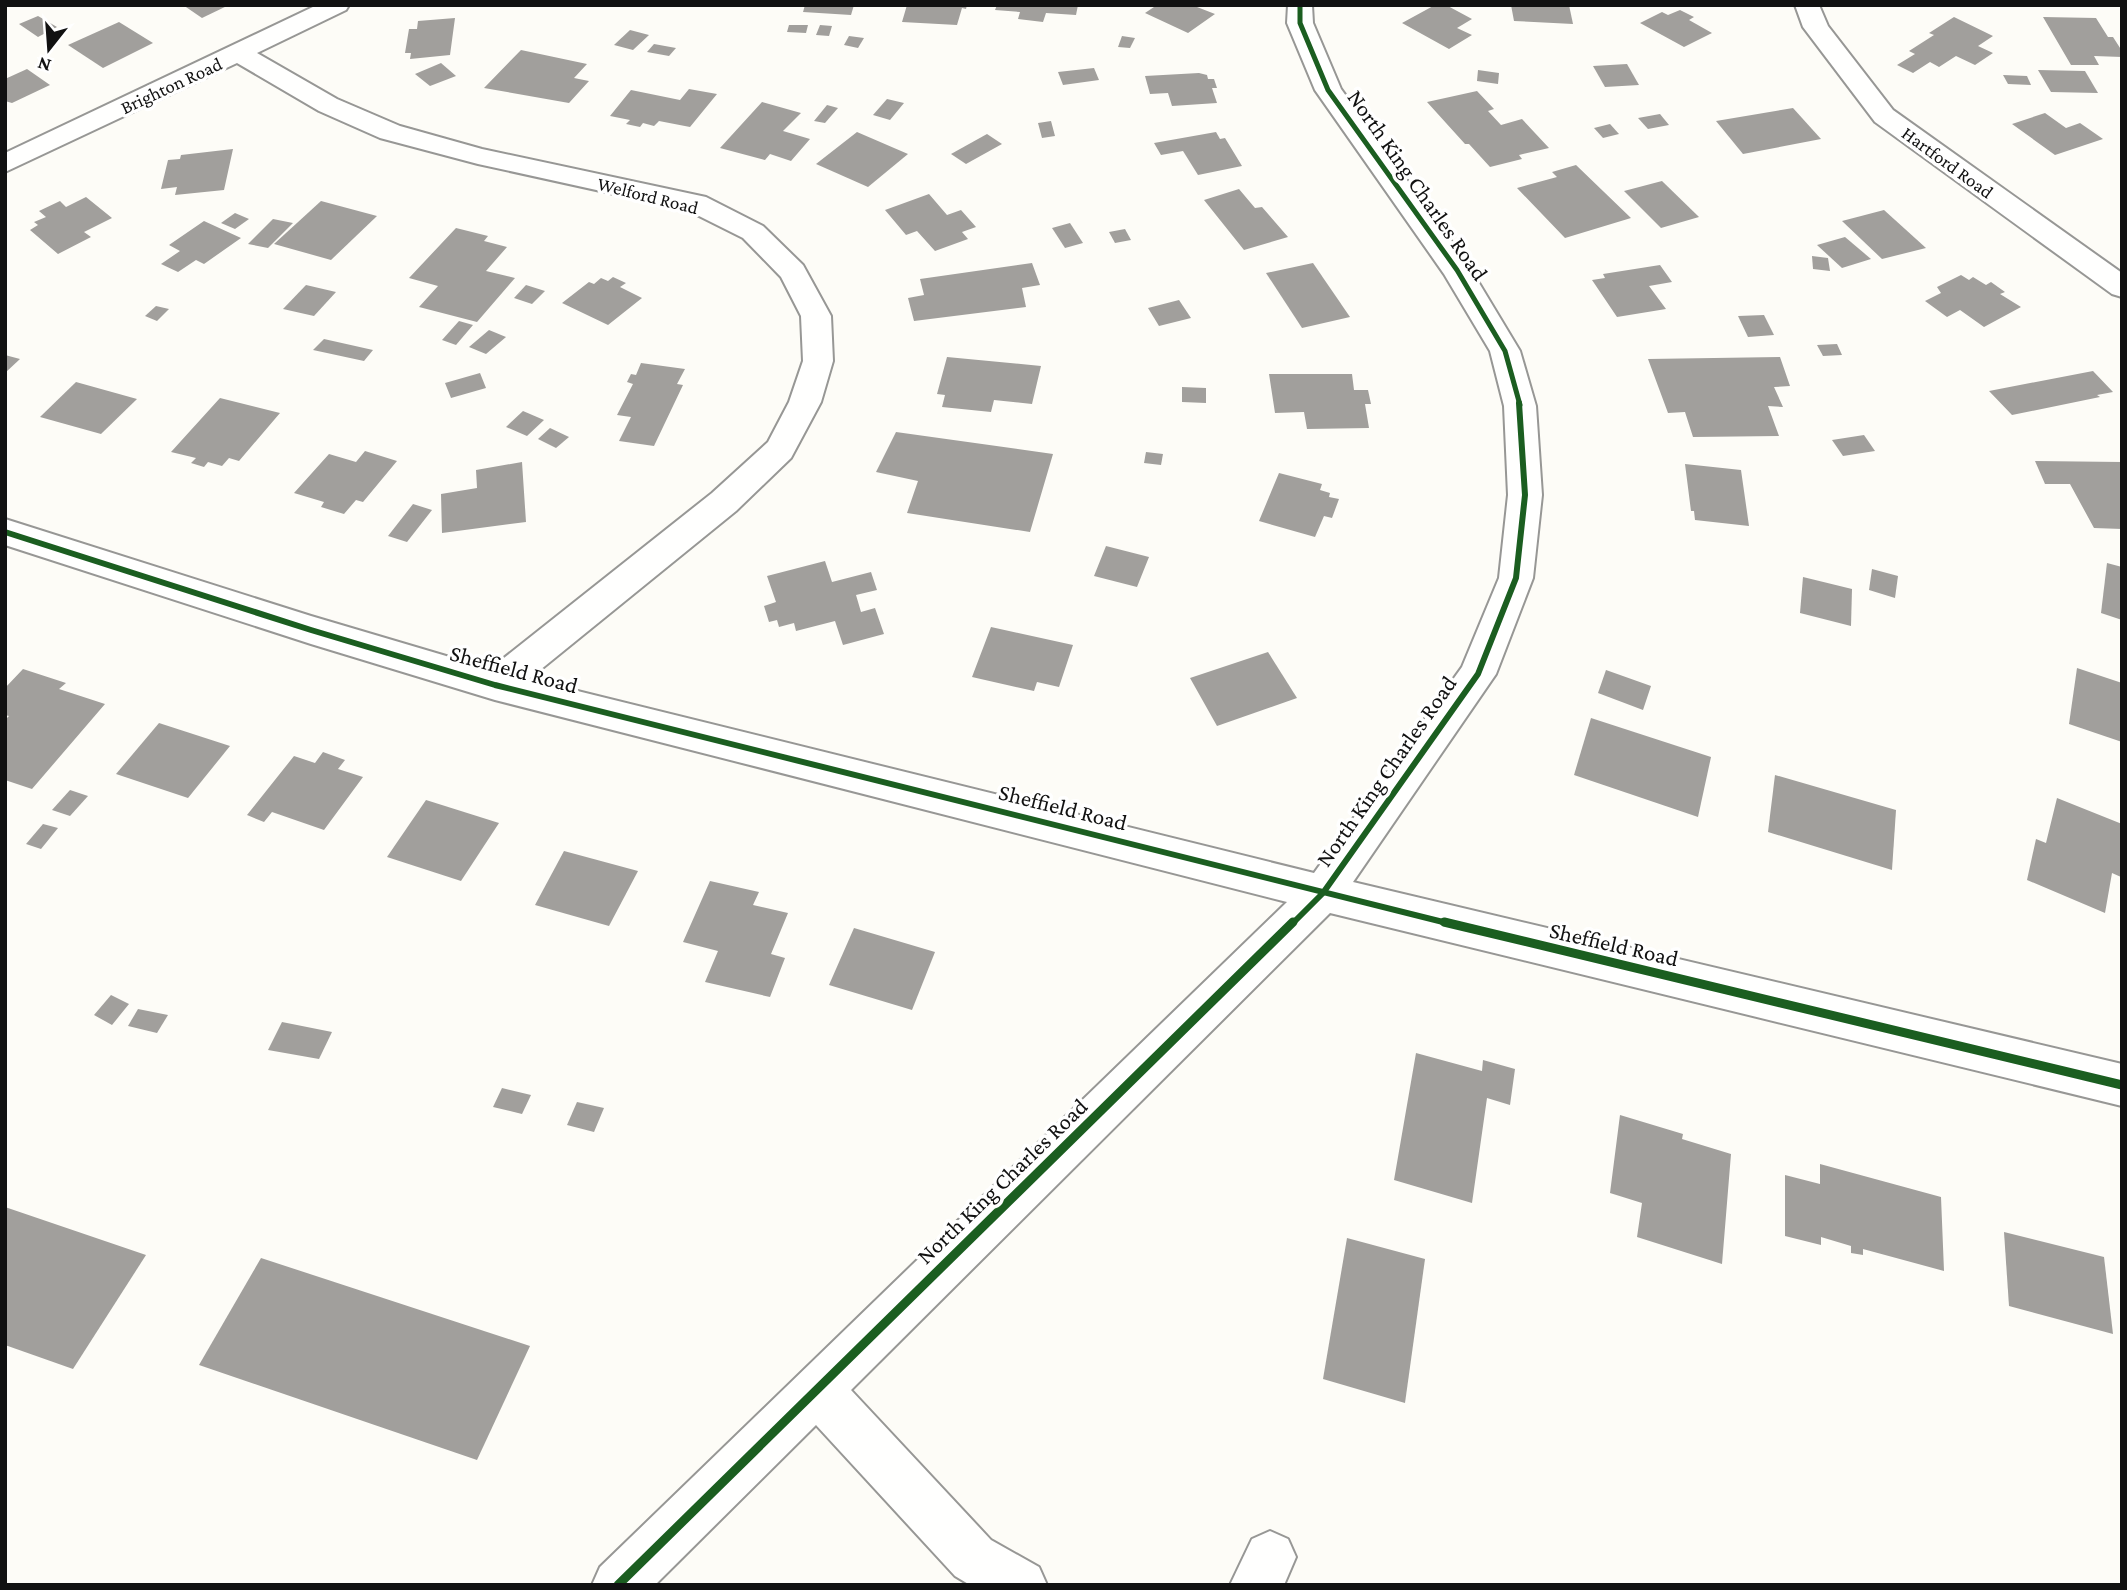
<svg xmlns="http://www.w3.org/2000/svg" width="2127" height="1590" viewBox="0 0 2127 1590" font-family="'Crimson Pro',serif">
	<style>
		.building { fill: #a19f9c }
		.lines { fill: none; stroke-linecap: round; stroke-linejoin: round }
		.minor-casing { stroke: #979795; stroke-width: 4 }
		.minor { fill: #fffffe; fill-rule: evenodd }
		.cycleway-far2-casing { stroke: #fff; stroke-width: 9 }
		.cycleway-far1-casing { stroke: #fff; stroke-width: 10 }
		.cycleway-casing { stroke: #fff; stroke-width: 13 }
		.cycleway-far2 { stroke: #1b5e20; stroke-width: 5 }
		.cycleway-far1 { stroke: #1b5e20; stroke-width: 6 }
		.cycleway { stroke: #1b5e20; stroke-width: 9 }
		.labels { text-anchor: middle; stroke-width: 7; stroke-linejoin: round; paint-order: stroke }
		.far-street-label { font-size: 19px; fill: #111; stroke: #fff }
		.street-label { font-size: 23px; fill: #111; stroke: #fff }
	</style>
	<rect width="100%" height="100%" fill="#fdfcf7"/>
	<g class="building">
		<polygon points="183,5 229,5 202,18"/>
		<polygon points="805,5 854,5 851,15 803,12"/>
		<polygon points="907,5 967,5 966,9 962,8 957,25 902,22"/>
		<polygon points="997,5 1078,5 1076,15 1046,13 1043,22 1018,19 1020,12 995,10"/>
		<polygon points="1157,5 1199,5 1197,7 1215,14 1188,33 1145,13"/>
		<polygon points="1435,5 1446,5 1472,19 1457,28 1472,35 1449,49 1402,23"/>
		<polygon points="1511,5 1569,5 1573,24 1514,21"/>
		<polygon points="1680,10 1694,17 1689,20 1712,33 1684,47 1640,23 1662,12 1668,15"/>
		<polygon points="38,16 57,27 38,37 19,24"/>
		<polygon points="1954,17 1993,36 1978,46 1993,53 1975,65 1956,56 1939,67 1930,62 1913,73 1897,65 1915,54 1909,51 1934,35 1929,33"/>
		<polygon points="2043,17 2096,18 2108,37 2113,37 2122,51 2122,57 2094,56 2099,65 2071,65"/>
		<polygon points="455,18 450,55 410,59 411,53 405,53 409,29 417,29 418,21"/>
		<polygon points="119,22 153,43 103,68 68,45"/>
		<polygon points="789,25 808,25 806,33 787,32"/>
		<polygon points="820,25 832,26 829,36 816,35"/>
		<polygon points="630,30 649,35 633,50 614,45"/>
		<polygon points="849,36 864,38 858,48 844,45"/>
		<polygon points="1122,36 1135,38 1130,48 1118,47"/>
		<polygon points="654,44 676,48 669,56 647,52"/>
		<polygon points="521,50 587,64 574,78 589,81 569,103 484,88"/>
		<polygon points="441,63 456,76 430,86 415,74"/>
		<polygon points="1627,64 1639,85 1605,87 1593,66"/>
		<polygon points="1094,68 1099,80 1063,85 1058,72"/>
		<polygon points="27,69 50,85 12,103 5,101 5,79"/>
		<polygon points="1478,70 1499,73 1498,84 1477,81"/>
		<polygon points="2038,70 2085,71 2098,93 2051,92"/>
		<polygon points="1199,73 1207,75 1208,79 1214,79 1217,88 1212,88 1217,103 1172,106 1168,93 1150,94 1145,76"/>
		<polygon points="2003,75 2027,76 2031,85 2008,84"/>
		<polygon points="689,89 717,94 690,127 659,121 654,126 643,123 640,127 626,124 630,120 610,116 631,90 680,100"/>
		<polygon points="1477,91 1494,109 1488,111 1501,125 1522,119 1549,148 1519,155 1522,159 1490,167 1469,144 1465,144 1427,102"/>
		<polygon points="887,99 904,103 890,120 873,115"/>
		<polygon points="762,102 801,113 783,131 810,139 791,161 770,154 765,160 720,148"/>
		<polygon points="827,105 838,108 825,123 814,121"/>
		<polygon points="1793,108 1821,139 1743,154 1716,121"/>
		<polygon points="2045,113 2066,128 2080,123 2103,139 2055,155 2012,124"/>
		<polygon points="1660,114 1669,125 1648,129 1638,118"/>
		<polygon points="1051,121 1055,136 1042,138 1038,123"/>
		<polygon points="1610,124 1619,134 1603,138 1594,128"/>
		<polygon points="857,132 908,154 868,187 816,164"/>
		<polygon points="1216,132 1220,139 1225,138 1242,166 1198,175 1183,151 1161,155 1154,143"/>
		<polygon points="987,134 1002,144 966,164 951,154"/>
		<polygon points="233,149 224,190 175,195 177,187 161,189 168,160 180,159 181,155"/>
		<polygon points="1576,165 1631,218 1565,238 1517,188 1557,177 1552,172"/>
		<polygon points="1662,181 1699,217 1661,228 1624,191"/>
		<polygon points="1239,189 1255,208 1262,207 1288,237 1244,250 1204,200"/>
		<polygon points="929,194 947,215 961,210 976,227 962,232 968,239 935,251 917,231 906,235 885,210"/>
		<polygon points="86,197 112,218 84,232 91,237 58,254 30,230 38,225 34,222 46,217 39,211 60,201 66,207"/>
		<polygon points="321,201 377,216 331,260 274,244"/>
		<polygon points="1884,210 1926,248 1882,259 1842,221"/>
		<polygon points="235,213 249,219 235,229 221,223"/>
		<polygon points="273,219 293,223 268,248 248,244"/>
		<polygon points="204,221 241,238 204,264 196,260 178,272 161,264 180,251 169,245"/>
		<polygon points="1070,223 1083,243 1065,248 1052,228"/>
		<polygon points="456,228 488,236 484,241 507,247 486,271 515,278 477,322 419,307 438,286 409,278"/>
		<polygon points="1125,229 1131,240 1115,243 1109,232"/>
		<polygon points="1845,237 1871,259 1842,268 1817,245"/>
		<polygon points="1812,256 1828,258 1830,271 1813,269"/>
		<polygon points="1032,263 1040,285 1022,288 1026,307 914,321 908,298 924,295 920,279"/>
		<polygon points="1313,263 1350,317 1302,328 1266,273"/>
		<polygon points="1660,265 1672,282 1649,286 1666,309 1617,317 1592,280 1605,278 1603,274"/>
		<polygon points="1961,275 1969,280 1973,277 1986,285 1991,282 2005,292 2000,294 2021,307 1984,327 1960,310 1947,317 1925,301 1941,293 1937,287"/>
		<polygon points="613,277 626,283 620,287 642,298 608,325 562,303 589,282 594,284 601,278 608,281"/>
		<polygon points="306,285 336,292 314,316 283,309"/>
		<polygon points="526,285 545,291 532,304 514,298"/>
		<polygon points="1179,300 1191,318 1159,326 1148,308"/>
		<polygon points="156,306 169,309 157,321 145,316"/>
		<polygon points="1764,315 1774,335 1748,337 1738,316"/>
		<polygon points="459,321 473,325 456,345 442,340"/>
		<polygon points="489,330 506,337 486,354 469,347"/>
		<polygon points="324,339 373,350 364,361 313,350"/>
		<polygon points="1837,344 1842,355 1823,356 1817,345"/>
		<polygon points="5,355 20,359 5,373"/>
		<polygon points="947,357 1041,366 1032,404 994,400 991,412 942,407 945,395 937,394"/>
		<polygon points="1780,357 1790,386 1774,387 1783,407 1768,406 1779,436 1693,437 1685,412 1668,413 1648,359"/>
		<polygon points="641,363 685,369 677,384 683,385 654,446 619,441 631,417 617,415 633,384 627,382 631,374 636,375"/>
		<polygon points="2093,371 2113,392 2097,395 2100,397 2012,415 1989,391"/>
		<polygon points="480,373 486,388 451,398 445,383"/>
		<polygon points="1269,374 1352,374 1354,390 1368,390 1371,404 1365,404 1369,428 1307,429 1304,412 1275,413"/>
		<polygon points="76,382 137,399 101,434 40,417"/>
		<polygon points="1182,387 1206,388 1206,403 1182,402"/>
		<polygon points="220,398 280,413 239,461 229,458 222,466 208,462 204,467 191,463 196,458 171,452"/>
		<polygon points="523,411 544,420 527,436 506,427"/>
		<polygon points="550,428 569,437 556,448 538,439"/>
		<polygon points="896,432 1053,454 1030,532 907,513 918,481 876,472"/>
		<polygon points="1864,435 1875,451 1843,456 1832,440"/>
		<polygon points="365,451 397,461 363,502 356,500 344,514 321,507 324,502 294,493 329,454 356,462"/>
		<polygon points="1146,452 1163,454 1161,465 1144,463"/>
		<polygon points="2035,461 2122,462 2122,529 2094,528 2070,484 2045,484"/>
		<polygon points="522,462 526,522 442,533 441,494 477,488 476,470"/>
		<polygon points="1685,464 1741,470 1749,526 1695,520 1694,511 1691,511"/>
		<polygon points="1279,473 1322,484 1320,490 1330,493 1329,497 1339,499 1332,518 1324,516 1315,537 1259,521"/>
		<polygon points="413,504 432,510 407,542 388,536"/>
		<polygon points="1106,546 1149,557 1137,587 1094,576"/>
		<polygon points="825,561 832,582 871,572 877,590 856,595 861,612 875,608 884,634 843,645 835,621 796,631 794,623 779,627 777,620 769,622 764,606 776,602 767,576"/>
		<polygon points="2107,563 2122,567 2122,620 2101,613"/>
		<polygon points="1872,569 1898,576 1895,598 1869,590"/>
		<polygon points="1803,577 1852,589 1851,626 1800,613"/>
		<polygon points="991,627 1073,645 1059,687 1037,682 1034,691 972,677"/>
		<polygon points="1268,652 1297,698 1217,726 1190,678"/>
		<polygon points="2077,668 2122,683 2122,742 2069,724"/>
		<polygon points="23,669 66,683 59,689 105,704 32,789 5,780 5,720 9,716 5,715 5,688"/>
		<polygon points="1606,670 1651,686 1643,710 1598,693"/>
		<polygon points="1591,718 1711,757 1698,817 1574,775"/>
		<polygon points="159,723 230,746 188,798 116,774"/>
		<polygon points="323,752 345,760 338,769 363,777 324,830 272,812 264,822 247,815 294,756 315,763"/>
		<polygon points="1775,775 1896,810 1892,870 1768,832"/>
		<polygon points="70,790 88,796 70,816 52,810"/>
		<polygon points="2057,798 2122,824 2121,877 2112,873 2105,913 2027,880 2036,839 2046,843"/>
		<polygon points="426,800 499,823 461,881 387,857"/>
		<polygon points="43,824 58,828 41,849 26,844"/>
		<polygon points="564,851 638,871 609,926 535,905"/>
		<polygon points="710,881 759,892 753,905 788,913 771,954 785,958 770,997 705,982 718,951 683,942"/>
		<polygon points="854,928 935,952 912,1010 829,985"/>
		<polygon points="111,995 129,1004 112,1025 94,1015"/>
		<polygon points="138,1009 168,1015 157,1033 128,1026"/>
		<polygon points="282,1022 332,1032 319,1059 268,1050"/>
		<polygon points="1416,1053 1482,1071 1483,1060 1515,1069 1510,1105 1487,1098 1472,1203 1394,1180"/>
		<polygon points="502,1088 531,1095 522,1114 493,1107"/>
		<polygon points="577,1102 604,1108 594,1132 567,1125"/>
		<polygon points="1620,1115 1683,1134 1682,1139 1731,1154 1722,1264 1637,1237 1642,1203 1610,1193"/>
		<polygon points="1820,1164 1941,1197 1944,1271 1863,1249 1863,1255 1851,1253 1851,1246 1821,1237 1821,1245 1785,1236 1785,1175 1820,1184"/>
		<polygon points="5,1207 146,1255 73,1369 5,1345"/>
		<polygon points="2004,1232 2104,1257 2113,1334 2009,1306"/>
		<polygon points="1347,1238 1425,1259 1405,1403 1323,1379"/>
		<polygon points="261,1258 530,1346 477,1460 199,1365"/>
	</g>
	<g class="lines">
		<defs>
			<g id="minor">
				<polygon points="317,5 349,5 346,10 257,53 337,99 400,126 482,149 706,197 763,226 803,265 831,316 833,361 821,402 791,458 736,511 529,679 1314,873 1462,667 1499,578 1508,495 1504,406 1490,351 1444,274 1315,90 1287,23 1288,5 1312,5 1313,23 1341,89 1467,263 1520,351 1536,406 1542,495 1533,578 1496,674 1353,882 2122,1064 2122,1106 1330,913 851,1390 991,1540 1039,1567 1047,1585 970,1585 955,1576 816,1425 655,1585 592,1585 600,1567 1287,902 495,700 311,644 5,545 5,519 311,616 490,669 712,493 768,442 789,402 803,361 801,316 781,277 743,238 687,210 478,164 380,138 319,111 237,63 5,172 5,153"/>
				<polygon points="1795,5 1819,5 1828,26 1893,110 2122,273 2122,297 2112,294 1875,122 1803,27"/>
				<polygon points="1270,1531 1288,1539 1296,1557 1284,1585 1230,1585 1252,1539"/>
			</g>
		</defs>
		<use href="#minor" class="minor-casing"/>
		<use href="#minor" class="minor"/>
		<defs>
			<polyline id="cycleway-far2" points="1300,5 1300,23 1328,90 1457,270 1505,351 1520,405"/>
			<g id="cycleway-far1">
				<polyline points="5,532 311,630 495,685 1451,924"/>
				<polyline points="1292,924 1323,893 1478,674 1516,578 1525,495 1519,403"/>
			</g>
			<g id="cycleway">
				<polyline points="1444,922 2122,1085"/>
				<polyline points="618,1585 1293,922"/>
			</g>
		</defs>
		<use href="#cycleway-far2" class="cycleway-far2-casing"/>
		<use href="#cycleway-far1" class="cycleway-far1-casing"/>
		<use href="#cycleway" class="cycleway-casing"/>
		<use href="#cycleway-far2" class="cycleway-far2"/>
		<use href="#cycleway-far1" class="cycleway-far1"/>
		<use href="#cycleway" class="cycleway"/>
	</g>
	<g class="labels">
		<g class="far-street-label">
			<text transform="translate(171 85) rotate(-25)" y="7">Brighton Road</text>
			<text transform="translate(1948 162) rotate(36)" y="7">Hartford Road</text>
			<text transform="translate(648 195) rotate(14)" y="7">Welford Road</text>
		</g>
		<g class="street-label">
			<text transform="translate(1418 185) rotate(55)" y="8">North King Charles Road</text>
			<text transform="translate(514 669) rotate(15)" y="8">Sheffield Road</text>
			<text transform="translate(1386 771) rotate(-55)" y="8">North King Charles Road</text>
			<text transform="translate(1063 807) rotate(14)" y="8">Sheffield Road</text>
			<text transform="translate(1614 944) rotate(13)" y="8">Sheffield Road</text>
			<text transform="translate(1002 1181) rotate(-44)" y="8">North King Charles Road</text>
		</g>
	</g>
	<rect width="2127" height="1590" fill="none" stroke="#111111" stroke-width="14"/>
	<g transform="translate(49 49) rotate(197)" stroke="#ffffff" stroke-width="5" paint-order="stroke">
	<path d="M0-5L12 26L0 18L-12 26Z" fill="#111111"/>
	<text y="-10" font-size="19" font-weight="bold" text-anchor="middle" fill="#111111">N</text>
	</g>
</svg>
